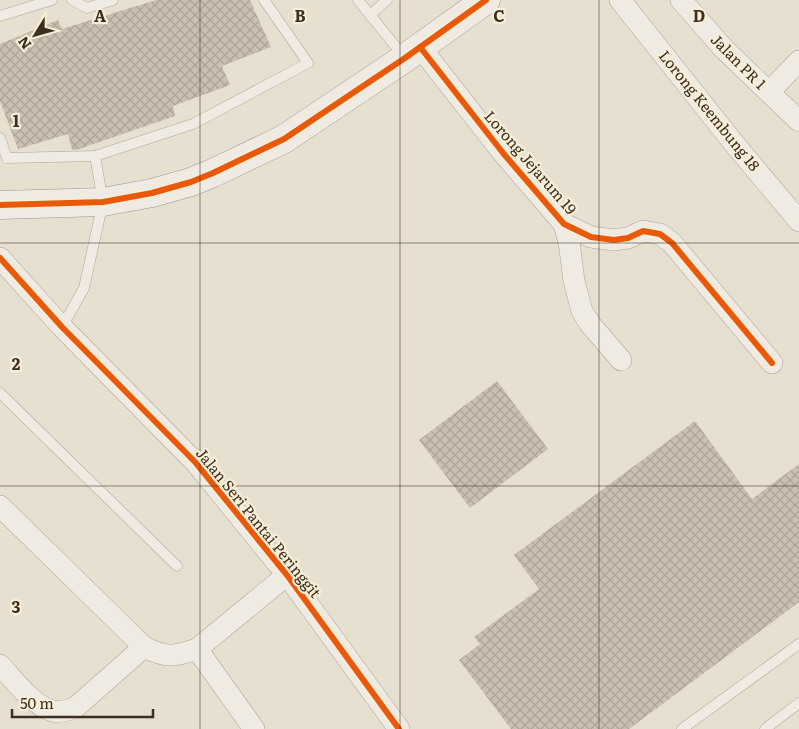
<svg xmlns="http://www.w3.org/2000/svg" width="799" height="729" viewBox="0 0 799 729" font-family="Literata,serif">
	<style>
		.building { fill: url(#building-cross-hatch) }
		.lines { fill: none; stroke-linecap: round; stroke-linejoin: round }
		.lane-casing { stroke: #ada599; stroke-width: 11 }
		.street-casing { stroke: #ada599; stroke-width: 22 }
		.secondary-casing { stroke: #9c958a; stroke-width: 29 }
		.lane { stroke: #efebe3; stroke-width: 10 }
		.street { stroke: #efebe3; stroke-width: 21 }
		.secondary { stroke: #efebe3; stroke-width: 28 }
		.cycleway-casing { stroke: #f7eed8; stroke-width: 9 }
		.cycleway { stroke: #e8590c; stroke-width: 6 }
		.grid { fill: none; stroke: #3d2e20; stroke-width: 1; stroke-opacity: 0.55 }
		.labels { text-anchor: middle; stroke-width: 4.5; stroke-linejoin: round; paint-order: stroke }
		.street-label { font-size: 15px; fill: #3d2e20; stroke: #f7eed8 }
		.grid-label { font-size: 16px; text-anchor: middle; font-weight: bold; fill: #3d2e20; stroke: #f7eed8; stroke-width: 4.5; stroke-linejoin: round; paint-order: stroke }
	</style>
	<defs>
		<pattern id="building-cross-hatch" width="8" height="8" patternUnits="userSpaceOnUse" patternTransform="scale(1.25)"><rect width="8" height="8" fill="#cbbfb2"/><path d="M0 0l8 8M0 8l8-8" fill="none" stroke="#afa499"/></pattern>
	</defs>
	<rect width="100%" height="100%" fill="#e7e0d1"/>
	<g class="building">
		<polygon points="156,0 250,0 271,47 222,66 230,85 173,106 175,116 76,150 72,150 68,134 18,149 0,101 0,44 58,20 62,29"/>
		<polygon points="497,381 548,449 470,508 419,440"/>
		<polygon points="695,421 752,499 799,464 799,602 629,729 511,729 459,660 480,644 474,637 539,589 514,555"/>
	</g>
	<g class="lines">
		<defs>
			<g id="lane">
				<polyline points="72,0 87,8 113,0"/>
				<polyline points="358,0 404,57"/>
				<polyline points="370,15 387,0"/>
				<polyline points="0,16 52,0"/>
				<polyline points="0,138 7,158 95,156"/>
				<polyline points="62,327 84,288 103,202 95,156 193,124 308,63 264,0"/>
				<polyline points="0,393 177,566"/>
				<polyline points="682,729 799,644"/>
				<polyline points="765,729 799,703"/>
			</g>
			<g id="street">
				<polyline points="620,0 736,146 799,221"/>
				<polyline points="681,0 725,50 799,121"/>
				<polyline points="420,47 503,153 564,224 591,237 614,240 628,238 643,231 660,234 672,243 772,363"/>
				<polyline points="769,92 799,61"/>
				<polyline points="564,224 569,242 574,281 582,311 590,324 621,360"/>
				<polyline points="0,258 62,327 196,463 287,575 399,729"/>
				<path d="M0 506 144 647C167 658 173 657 197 649L287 575"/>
				<polyline points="197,649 254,729"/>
				<path d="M0 665C13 679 33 706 53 711 61 713 69 710 76 707L144 647"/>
			</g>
			<polyline id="secondary" points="0,205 103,202 152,193 191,182 213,173 284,139 405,58 486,0"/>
		</defs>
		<use href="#lane" class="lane-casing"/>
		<use href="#street" class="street-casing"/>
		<use href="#secondary" class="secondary-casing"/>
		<use href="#lane" class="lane"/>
		<use href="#street" class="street"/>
		<use href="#secondary" class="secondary"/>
		<defs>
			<g id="cycleway">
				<polyline points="420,47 503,153 564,224 591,237 614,240 628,238 643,231 660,234 672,243 772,363"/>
				<polyline points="0,205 103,202 152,193 191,182 213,173 284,139 405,58 486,0"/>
				<polyline points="0,258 62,327 196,463 287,575 399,729"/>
			</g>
		</defs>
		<use href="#cycleway" class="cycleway-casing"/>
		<use href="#cycleway" class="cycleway"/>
	</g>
	<path class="grid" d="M200 0V729M400 0V729M599 0V729M0 243H799M0 486H799"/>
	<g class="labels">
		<g class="street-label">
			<text transform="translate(738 62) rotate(45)" y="5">Jalan PR 1</text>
			<text transform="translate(709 111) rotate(51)" y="5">Lorong Keembung 18</text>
			<text transform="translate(530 163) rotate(49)" y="5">Lorong Jejarum 19</text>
			<text transform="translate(258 523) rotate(51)" y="5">Jalan Seri Pantai Peringgit</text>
		</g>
	</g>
	<g class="grid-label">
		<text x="100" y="22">A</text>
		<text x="300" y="22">B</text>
		<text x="499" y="22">C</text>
		<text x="699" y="22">D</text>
		<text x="16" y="127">1</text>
		<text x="16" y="370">2</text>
		<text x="16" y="613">3</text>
	</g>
	<g transform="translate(35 35) rotate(233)" stroke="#f7eed8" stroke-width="4" paint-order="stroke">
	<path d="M0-4L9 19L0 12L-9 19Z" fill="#3d2e20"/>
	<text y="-8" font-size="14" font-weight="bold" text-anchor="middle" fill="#3d2e20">N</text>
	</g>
	<path d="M12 709v8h141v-8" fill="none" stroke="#3d2e20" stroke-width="2.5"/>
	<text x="20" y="709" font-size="15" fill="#3d2e20" stroke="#f7eed8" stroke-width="4" paint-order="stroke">50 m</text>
</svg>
